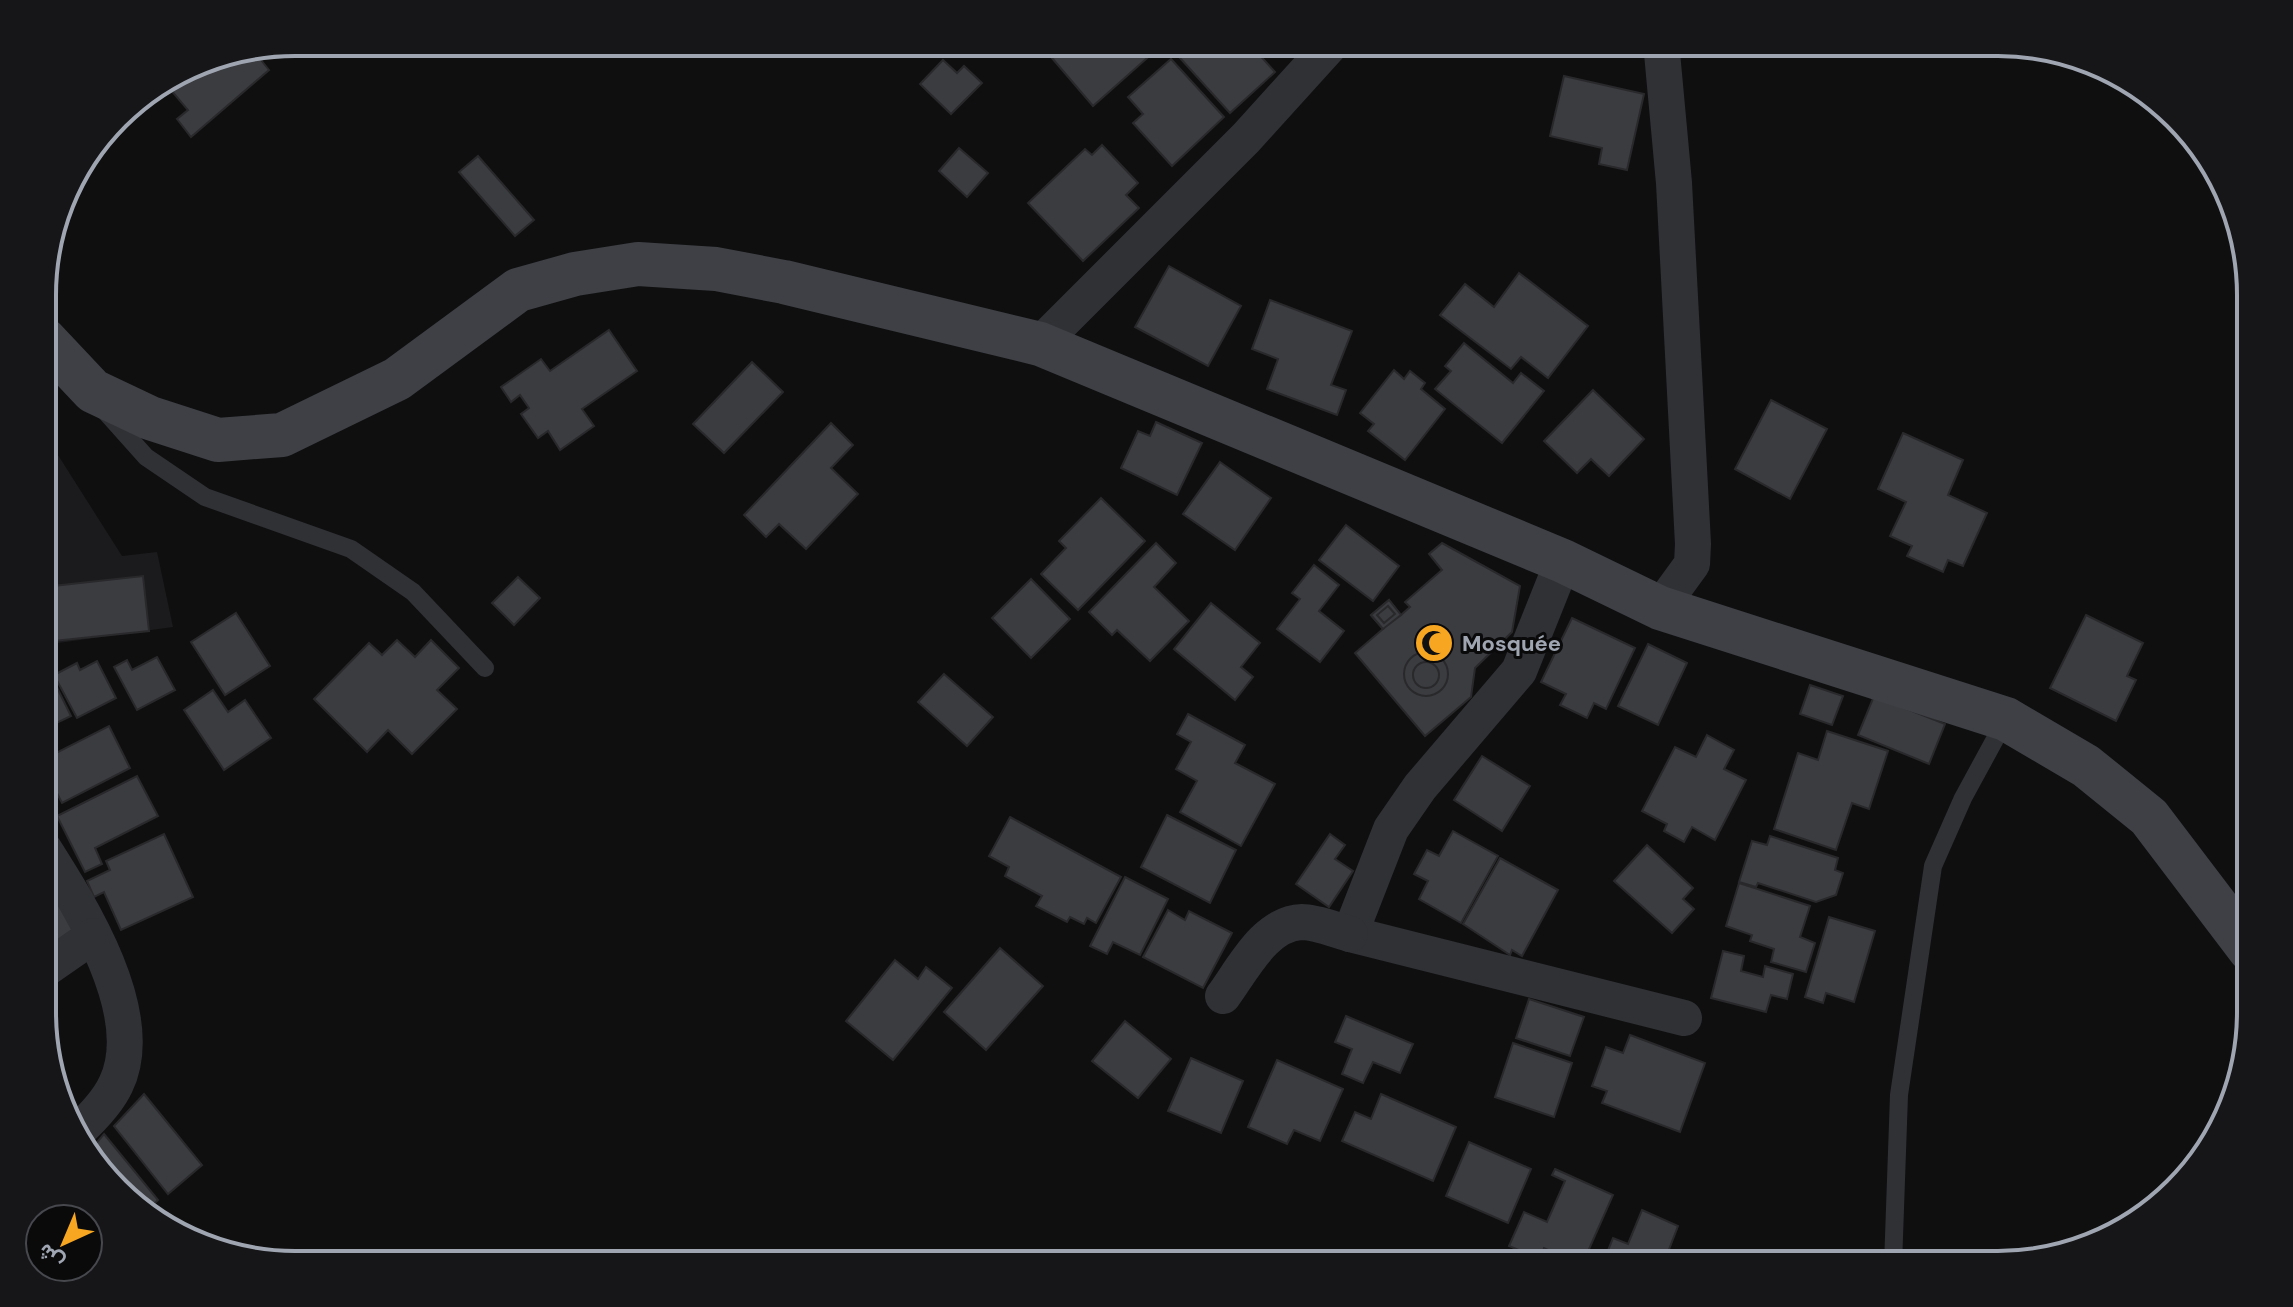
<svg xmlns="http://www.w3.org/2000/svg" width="2293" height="1307" viewBox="0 0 2293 1307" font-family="'DM Sans',Vazirmatn,sans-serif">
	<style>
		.built { fill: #1b1b1d }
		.building { fill: #3b3c40; stroke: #29292c; stroke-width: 2 }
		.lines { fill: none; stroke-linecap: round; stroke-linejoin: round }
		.lane { stroke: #303135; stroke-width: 18 }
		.street { stroke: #303135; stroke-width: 36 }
		.secondary { stroke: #3e4045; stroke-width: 44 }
		.labels { text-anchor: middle; stroke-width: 6; stroke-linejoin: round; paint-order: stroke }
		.poi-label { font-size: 22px; font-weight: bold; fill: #9fa6b2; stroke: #0a0a0b; text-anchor: start }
		.rim { fill: none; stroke: #9fa6b2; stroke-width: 4 }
	</style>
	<rect width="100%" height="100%" fill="#0f0f10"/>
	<polygon class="built" points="44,433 122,556 157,552 173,627 44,645"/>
	<g class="building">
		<polygon points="1071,42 1163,42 1164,43 1093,106 1052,58"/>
		<polygon points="1197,42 1248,42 1275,72 1230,113 1180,58"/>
		<polygon points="253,50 269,70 191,137 177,119 188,110 164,82 199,61"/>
		<polygon points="1171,59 1224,117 1172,166 1133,123 1143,114 1128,97"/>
		<polygon points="943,60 957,73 964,66 982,83 951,114 920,84"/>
		<polygon points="1564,76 1644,94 1627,170 1599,164 1602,148 1550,136"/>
		<polygon points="1102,145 1138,183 1126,195 1139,208 1083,261 1028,203 1085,149 1092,155"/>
		<polygon points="959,148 988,173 967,197 939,171"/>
		<polygon points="478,156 534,220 515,236 459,172"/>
		<polygon points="1169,266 1241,306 1208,366 1135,327"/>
		<polygon points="1519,273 1588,326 1548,378 1521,357 1511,369 1440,315 1465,284 1494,307"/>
		<polygon points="1270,300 1352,331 1331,385 1346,390 1337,415 1267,389 1278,359 1252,349"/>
		<polygon points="609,330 637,371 582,409 594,426 560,450 548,431 538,438 521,414 529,408 520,395 511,402 501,387 541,359 550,371"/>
		<polygon points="1464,343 1513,383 1521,373 1544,391 1502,443 1435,389 1451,371 1445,366"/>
		<polygon points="752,362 783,392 724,453 693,424"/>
		<polygon points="1394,370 1404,379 1410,371 1425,383 1421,389 1445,409 1405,460 1368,431 1374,424 1360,413"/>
		<polygon points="1593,390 1644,439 1609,476 1591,459 1577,473 1544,441"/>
		<polygon points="1771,400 1827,429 1790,499 1735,469"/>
		<polygon points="1156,422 1202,443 1177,495 1121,468 1138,431 1150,436"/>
		<polygon points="831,423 853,445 831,468 858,494 806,549 779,524 766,537 744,515"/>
		<polygon points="1903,433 1963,460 1948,495 1987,513 1963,566 1948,560 1943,572 1907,556 1912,546 1890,536 1906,502 1878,489"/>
		<polygon points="1220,462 1271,498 1235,550 1183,514"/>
		<polygon points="1101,498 1145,541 1078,610 1041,574 1066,548 1059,541"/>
		<polygon points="1346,525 1399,566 1373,601 1319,560"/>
		<polygon points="1156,543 1176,563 1154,587 1189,621 1150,661 1117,630 1112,635 1089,612"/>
		<polygon points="1442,543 1520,586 1512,632 1475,668 1471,697 1425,736 1355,653 1383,629 1371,615 1389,600 1401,615 1410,607 1405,602 1442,570 1429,554"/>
		<polygon points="1314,565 1339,585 1319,611 1344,631 1320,662 1277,629 1300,599 1292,593"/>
		<polygon points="143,576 149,631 44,642 44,587"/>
		<polygon points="518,577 540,598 514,625 492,603"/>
		<polygon points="1031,579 1070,619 1031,658 992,618"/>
		<polygon points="1389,600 1401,615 1383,629 1371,615"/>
		<polygon points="1211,603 1260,643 1241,667 1253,677 1235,700 1174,649"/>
		<polygon points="1388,606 1395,614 1384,623 1377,615"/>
		<polygon points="236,613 270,666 225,695 191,642"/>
		<polygon points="2086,615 2143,643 2127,676 2136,680 2116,721 2050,688"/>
		<polygon points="1572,618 1635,648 1606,709 1594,703 1587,718 1560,705 1566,694 1541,682"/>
		<polygon points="397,640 415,657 431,640 459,668 437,690 457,709 412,754 388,730 367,752 314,699 369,643 382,655"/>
		<polygon points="1648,644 1687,663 1658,725 1618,706"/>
		<circle cx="1426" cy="674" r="22"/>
		<polygon points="157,657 175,690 137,710 114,667 127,660 132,670"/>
		<polygon points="44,661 71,716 44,729"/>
		<polygon points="97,661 116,698 77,718 54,675 77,663 80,670"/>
		<circle cx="1426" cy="675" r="13"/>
		<polygon points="944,674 993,717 967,746 918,702"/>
		<polygon points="1810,685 1843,696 1832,725 1800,714"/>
		<polygon points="213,690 228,712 245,700 271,738 224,770 184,710"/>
		<polygon points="1874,696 1945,724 1929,764 1858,735"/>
		<polygon points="1188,714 1245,745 1235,763 1275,784 1241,846 1180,812 1197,781 1176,769 1191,742 1177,734"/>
		<polygon points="109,726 130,768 62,803 44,768 44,759"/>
		<polygon points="1827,731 1888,751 1869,809 1852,803 1836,850 1774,829 1798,753 1818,760"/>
		<polygon points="1707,735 1734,750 1724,769 1746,780 1715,840 1692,827 1684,842 1664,831 1667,824 1642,811 1675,747 1696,757"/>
		<polygon points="1482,756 1530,786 1502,831 1454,800"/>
		<polygon points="137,776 158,816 95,848 102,864 85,872 57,816"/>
		<polygon points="1167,815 1236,850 1210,903 1141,867"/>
		<polygon points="1010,817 1121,877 1096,923 1087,918 1084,924 1070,917 1067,922 1036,906 1042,896 1005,876 1009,867 989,856"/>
		<polygon points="1453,831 1498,856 1461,923 1419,899 1428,881 1414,874 1427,850 1439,856"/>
		<polygon points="164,834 193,897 121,930 104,892 94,897 87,881 110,870 106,861"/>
		<polygon points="1330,834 1345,845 1335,859 1353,871 1329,907 1296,884"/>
		<polygon points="1770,836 1838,858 1835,870 1843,873 1836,895 1816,902 1758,883 1756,887 1739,882 1752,841 1767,845"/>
		<polygon points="1647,845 1693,888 1683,899 1694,909 1672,933 1614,881"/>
		<polygon points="1500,858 1558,890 1522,956 1512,950 1510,955 1463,924"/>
		<polygon points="44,875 77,931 44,951"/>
		<polygon points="1125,877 1168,899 1140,955 1113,942 1107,954 1090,946"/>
		<polygon points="1739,883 1810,906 1800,937 1815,943 1806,972 1771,962 1774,949 1750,941 1752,935 1726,926"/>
		<polygon points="1168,910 1185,920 1189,911 1232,933 1203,988 1143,957"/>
		<polygon points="1829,917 1875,931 1854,1002 1826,993 1823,1003 1805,997"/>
		<polygon points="1000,948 1043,986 986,1050 944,1012"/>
		<polygon points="1723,951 1744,956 1741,971 1763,977 1765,966 1793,974 1787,999 1771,995 1766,1012 1711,998"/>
		<polygon points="895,960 918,979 926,967 952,988 893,1060 846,1021"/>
		<polygon points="1529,999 1584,1017 1570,1056 1516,1038"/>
		<polygon points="1346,1016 1413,1044 1400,1073 1373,1062 1363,1083 1342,1074 1352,1049 1335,1042"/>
		<polygon points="1125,1021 1171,1059 1138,1098 1092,1061"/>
		<polygon points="1630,1035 1705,1063 1680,1132 1602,1103 1607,1091 1592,1086 1606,1047 1623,1053"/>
		<polygon points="1513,1043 1572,1063 1554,1117 1495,1097"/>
		<polygon points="1191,1058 1243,1081 1221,1133 1168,1111"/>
		<polygon points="1277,1060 1343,1089 1320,1141 1294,1130 1287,1144 1248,1127"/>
		<polygon points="144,1094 202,1165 168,1194 114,1126"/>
		<polygon points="1381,1094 1456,1127 1433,1181 1342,1141 1355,1112 1371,1119"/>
		<polygon points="104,1134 158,1200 147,1211 87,1154"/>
		<polygon points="1469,1142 1531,1169 1508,1223 1446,1196"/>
		<polygon points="1555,1169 1613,1195 1582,1265 1544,1248 1540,1259 1509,1246 1524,1212 1547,1222 1565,1181 1552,1175"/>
		<polygon points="1642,1210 1678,1226 1663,1265 1602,1265 1613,1238 1628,1244"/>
	</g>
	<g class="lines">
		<g class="lane">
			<polyline points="104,410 146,457 205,497 351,549 413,592 485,668"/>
			<polyline points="1893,1265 1899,1095 1933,866 1963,798 2006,719"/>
		</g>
		<g class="street">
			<polyline points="1040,344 1246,138 1333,42"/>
			<polyline points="1563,561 1519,671 1420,787 1391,829 1350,934 1684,1018"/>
			<polyline points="1660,608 1692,564 1693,544 1674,183 1661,42"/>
			<path d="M44 849C81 907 149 1015 116 1084 108 1102 91 1119 77 1132"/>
			<polyline points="44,970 93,936"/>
			<path d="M1223 996C1243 969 1265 923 1302 922 1317 922 1335 930 1350 934"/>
		</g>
		<polyline class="secondary" points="44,339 93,391 150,418 218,440 282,435 397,379 518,290 575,274 638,264 716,269 784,282 1040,344 1563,561 1660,608 2006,719 2086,766 2149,817 2250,950"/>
	</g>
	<defs>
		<symbol id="mosque-disc" viewBox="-11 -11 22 22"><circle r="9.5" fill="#f6a621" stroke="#0a0a0b"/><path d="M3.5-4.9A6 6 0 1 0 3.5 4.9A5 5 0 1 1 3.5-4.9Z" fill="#111"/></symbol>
	</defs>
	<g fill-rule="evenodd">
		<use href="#mosque-disc" x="1412" y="621" width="44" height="44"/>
	</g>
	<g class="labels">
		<g class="poi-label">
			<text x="1462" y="651">Mosquée</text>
		</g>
	</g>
	<path d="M0 0H2293V1307H0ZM295 56H1998A239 239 0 0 1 2237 295V1012A239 239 0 0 1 1998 1251H295A239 239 0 0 1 56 1012V295A239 239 0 0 1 295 56Z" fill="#161618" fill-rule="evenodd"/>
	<path class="rim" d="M295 56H1998A239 239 0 0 1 2237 295V1012A239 239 0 0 1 1998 1251H295A239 239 0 0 1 56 1012V295A239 239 0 0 1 295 56Z"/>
	<g transform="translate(64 1243) rotate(224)"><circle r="38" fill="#0a0a0b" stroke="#46484e" stroke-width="2"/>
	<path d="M0-6L14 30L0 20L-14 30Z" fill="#f6a621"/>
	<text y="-12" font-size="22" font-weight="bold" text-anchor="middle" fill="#9fa6b2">ش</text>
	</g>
</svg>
